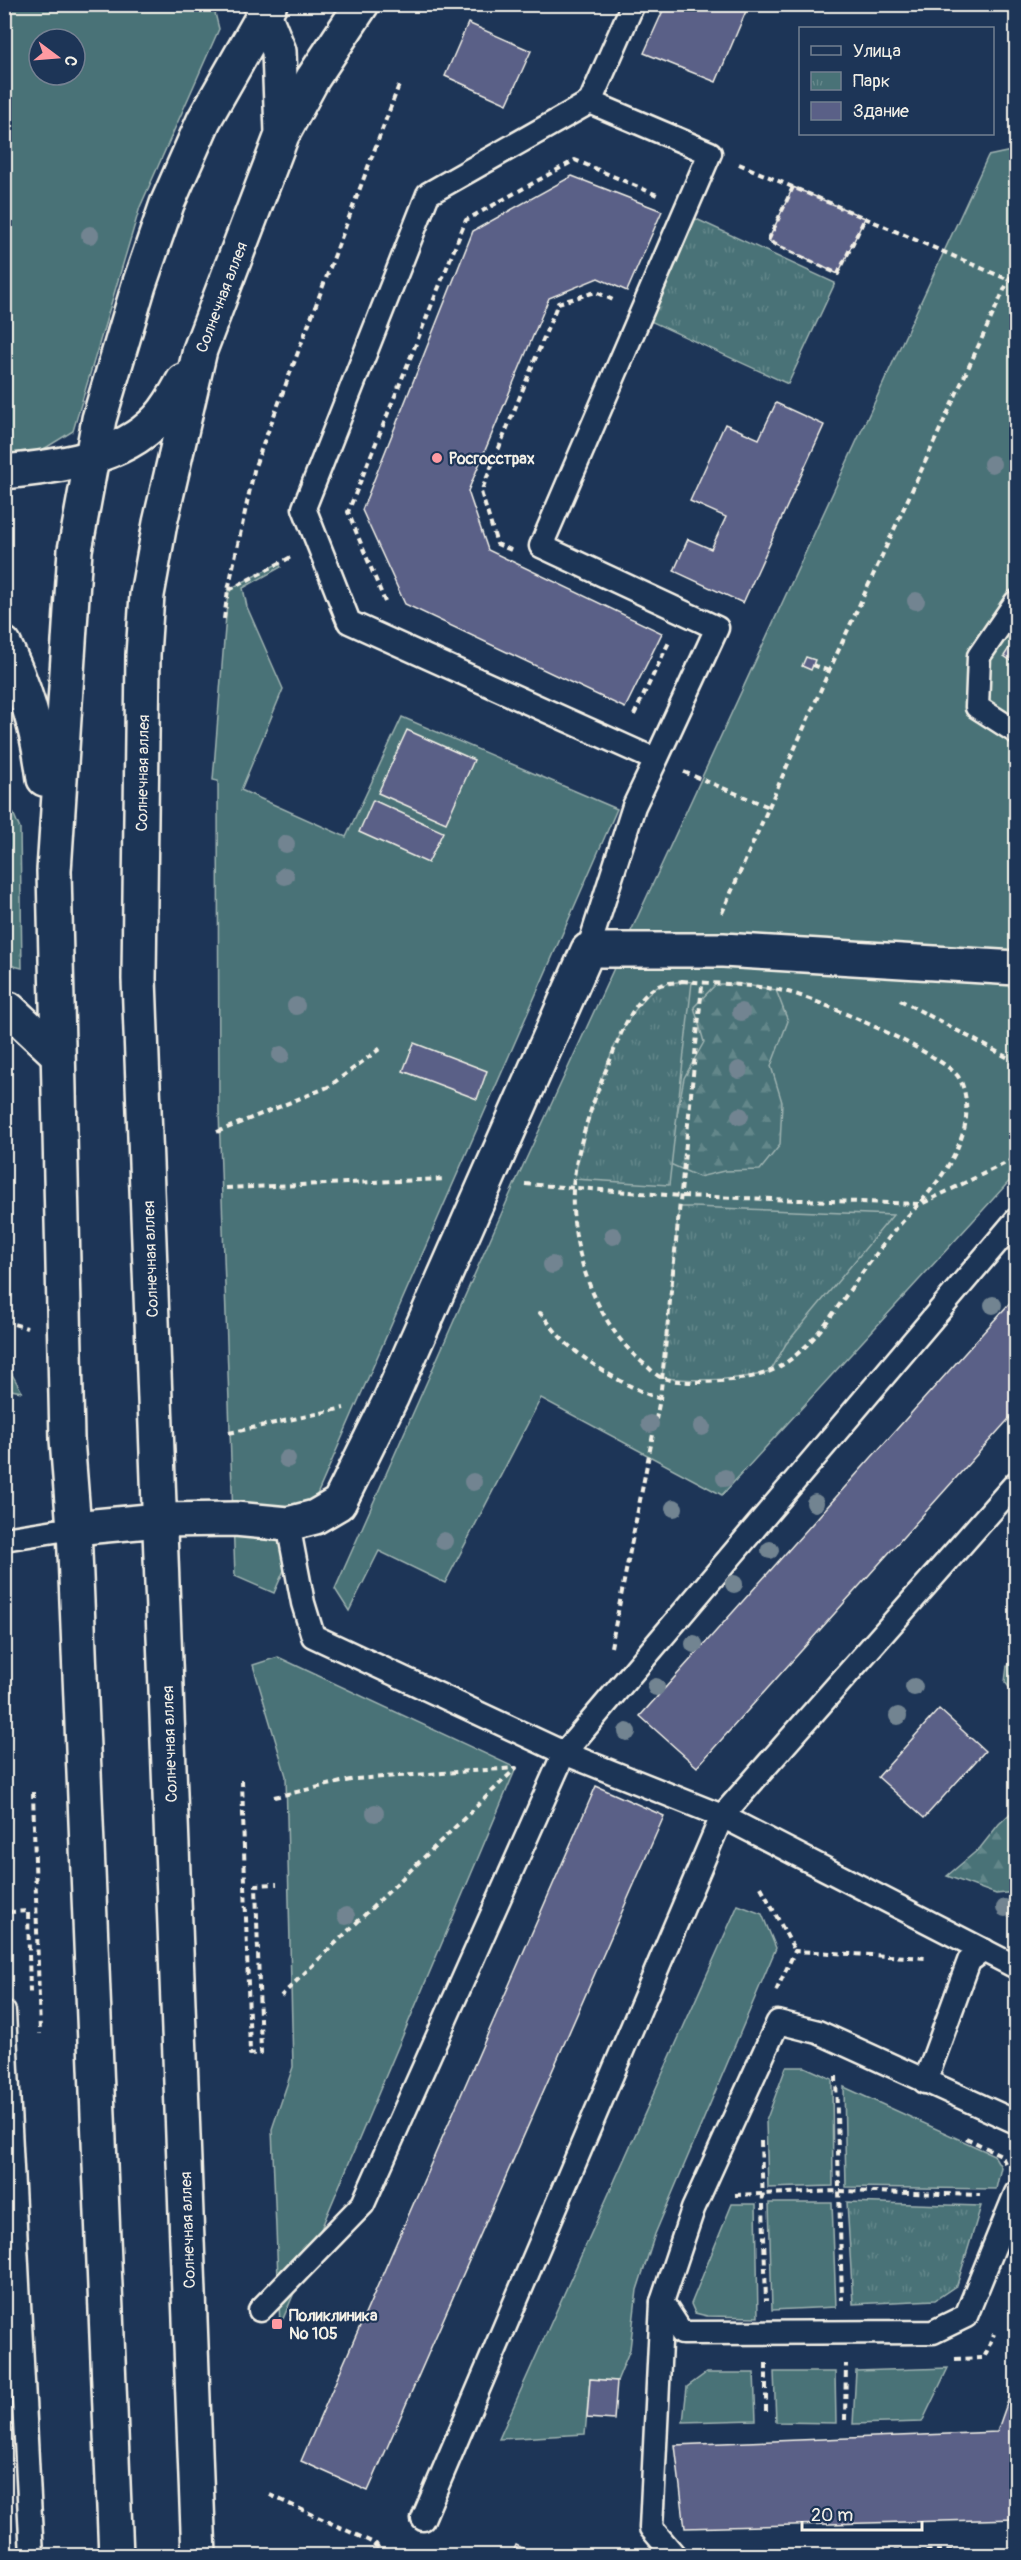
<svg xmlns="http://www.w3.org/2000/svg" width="1021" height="2560" viewBox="0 0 1021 2560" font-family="Pangolin,sans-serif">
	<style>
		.green { fill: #497277; stroke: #9eb2b0; stroke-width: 1.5; fill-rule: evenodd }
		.forest { fill: url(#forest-firs); stroke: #9eb2b0; stroke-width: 1.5 }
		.park { fill: url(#park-tufts); stroke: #9eb2b0; stroke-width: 1.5 }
		.building { fill: #5a6087; stroke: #f4f1e8; stroke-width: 1.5 }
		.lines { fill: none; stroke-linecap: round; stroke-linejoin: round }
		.service-casing { stroke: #f4f1e8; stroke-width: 27 }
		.minor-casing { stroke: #f4f1e8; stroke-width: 38 }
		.primary-casing { stroke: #f4f1e8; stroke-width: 38 }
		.path { stroke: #f4f1e8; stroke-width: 4; stroke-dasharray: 6 4.5; stroke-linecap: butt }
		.service { stroke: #1d3557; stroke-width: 22 }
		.minor { stroke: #1d3557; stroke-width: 33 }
		.primary { stroke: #1d3557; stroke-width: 33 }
		.tree { fill: #728491 }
		.poi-dot { fill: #ff9aa2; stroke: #1d3557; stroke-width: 2 }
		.labels { text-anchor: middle; stroke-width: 4.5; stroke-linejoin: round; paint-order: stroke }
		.street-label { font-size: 16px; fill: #f4f1e8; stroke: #1d3557 }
		.poi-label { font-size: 16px; font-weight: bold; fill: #f4f1e8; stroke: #1d3557; text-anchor: start }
	</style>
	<defs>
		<pattern id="forest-firs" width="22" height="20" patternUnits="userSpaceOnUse" patternTransform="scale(1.5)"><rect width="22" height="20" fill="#497277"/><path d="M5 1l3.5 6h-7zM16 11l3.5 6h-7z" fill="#64878a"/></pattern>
		<pattern id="park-tufts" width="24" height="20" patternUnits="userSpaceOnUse" patternTransform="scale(1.5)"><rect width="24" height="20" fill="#497277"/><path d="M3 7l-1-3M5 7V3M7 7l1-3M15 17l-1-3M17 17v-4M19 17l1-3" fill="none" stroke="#64878a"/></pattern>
	</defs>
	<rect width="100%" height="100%" fill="#1d3557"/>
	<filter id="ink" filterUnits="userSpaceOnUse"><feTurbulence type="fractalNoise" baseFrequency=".0167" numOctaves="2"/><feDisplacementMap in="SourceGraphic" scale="12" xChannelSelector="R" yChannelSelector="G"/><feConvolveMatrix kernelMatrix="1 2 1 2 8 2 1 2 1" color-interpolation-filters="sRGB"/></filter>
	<g filter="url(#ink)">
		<g class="green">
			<path d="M4 5H213L219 29 140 207 73 431 26 460 4 461ZM39 39H75V75H39Z"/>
			<polygon points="1016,150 1016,1174 722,1495 541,1398 445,1583 379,1551 349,1611 335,1589 515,1183 988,156"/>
			<polygon points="279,563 281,567 243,588 247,607 283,689 241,790 346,837 402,717 617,809 274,1593 235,1576 219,1111 218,781 213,780 228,590"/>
			<polygon points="278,1657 516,1768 280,2326 272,2129 293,2067 286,1776 253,1665"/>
			<polygon points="738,1905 762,1914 776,1948 655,2234 637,2290 630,2349 617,2381 590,2379 585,2434 499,2439"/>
			<polygon points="786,2067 805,2067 832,2079 833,2186 768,2188 766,2121"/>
			<polygon points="844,2087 994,2155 1001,2167 996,2189 846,2187"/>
			<polygon points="769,2203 832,2203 836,2307 772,2310"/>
			<polygon points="732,2204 756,2204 758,2317 707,2316 695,2313 691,2304"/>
			<polygon points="948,2368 922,2422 853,2424 856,2371"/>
			<polygon points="774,2372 835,2372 836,2423 776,2422"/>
			<polygon points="706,2373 754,2373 756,2420 683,2422 687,2387"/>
		</g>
		<g class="forest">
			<polygon points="5,794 20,829 22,968 5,964"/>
			<polygon points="716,984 740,984 776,990 788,1021 771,1066 782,1102 780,1145 760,1170 724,1171 699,1177 668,1163 684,1078 704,1042 694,1007"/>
			<polygon points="5,1362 22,1392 5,1389"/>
			<polygon points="1016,1657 1016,1696 1005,1682 1007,1666"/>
			<polygon points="1016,1808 1016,1892 996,1894 947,1876 980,1848 999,1824"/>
		</g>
		<g class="park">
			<polygon points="694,218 835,283 788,384 648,320"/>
			<path d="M682 981 692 982 669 1185 574 1179C586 1126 611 1021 656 988 662 983 674 983 682 981Z"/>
			<path d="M679 1207H693L893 1215 786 1344 770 1372C734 1381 700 1381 662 1378Z"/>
			<polygon points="847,2202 981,2206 957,2285 935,2300 853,2304"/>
		</g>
		<g class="building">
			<polygon points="666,4 749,4 716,82 644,53"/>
			<polygon points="468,23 531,51 507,104 445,76"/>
			<polygon points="572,176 662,211 627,291 598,278 549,298 468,491 488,550 662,633 625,708 405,604 362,510 473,231"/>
			<polygon points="793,187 865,218 838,274 768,241"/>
			<polygon points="776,403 824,425 743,603 674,571 688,539 711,549 726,517 690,501 725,424 759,439"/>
			<polygon points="340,603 349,622 337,627 329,608"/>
			<polygon points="1016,637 1016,664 1004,656"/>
			<polygon points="806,657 815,660 811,670 802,666"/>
			<polygon points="407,730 474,760 446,823 378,793"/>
			<polygon points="373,800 443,832 428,863 359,832"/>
			<polygon points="414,1043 487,1071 477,1099 403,1071"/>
			<polygon points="1016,1296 1016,1411 697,1767 640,1716"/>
			<polygon points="939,1709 985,1751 924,1818 878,1777"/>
			<polygon points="596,1786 664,1816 368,2491 301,2461"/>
			<polygon points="1016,2378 1016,2519 685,2528 675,2445 997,2432"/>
			<polygon points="590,2379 617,2381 614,2420 587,2418"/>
			<polygon points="516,2545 539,2556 511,2556"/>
		</g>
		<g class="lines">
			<defs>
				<g id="service">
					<polyline points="590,102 633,4"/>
					<polyline points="1016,602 979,656 977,707 1016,732"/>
					<polyline points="588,950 634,806 656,760 349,622 304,508 428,194 590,102 710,153 541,546 717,628 656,760"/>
					<polyline points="288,1524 303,1603 313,1636 564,1753 722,1816 1016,1967"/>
					<polyline points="4,1539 74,1528"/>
					<polyline points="4,2012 32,2556"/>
					<polyline points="925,2082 969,1961 984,1950"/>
					<polyline points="662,2302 682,2333 933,2332 966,2316 1016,2193"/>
					<polyline points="260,2310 363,2204 564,1753 1016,1220"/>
					<polyline points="423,2519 722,1816 1016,1483"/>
					<polyline points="675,2556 651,2528 662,2302 693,2209 778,2022 818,2032 1016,2122"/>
				</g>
				<g id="minor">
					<polyline points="4,1008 9,1009 56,1053"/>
					<polyline points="74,1528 159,1520 235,1519 288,1524 315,1517 339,1503 391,1398 588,950 723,950 1016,968"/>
				</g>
				<g id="primary">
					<polyline points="260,4 279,51 282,133"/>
					<path d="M4 472C55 467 121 459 158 419 168 408 176 394 183 381"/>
					<path d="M4 644C26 688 38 730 44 779"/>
					<polyline points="116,2556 74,1528 67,1439 54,871 75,550 99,419 139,285 167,204 204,120 270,4"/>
					<polyline points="199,2556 139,979 143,655 147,595 160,523 200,350 282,135 313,78 362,4"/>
				</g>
			</defs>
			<use href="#service" class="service-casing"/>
			<use href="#minor" class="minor-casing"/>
			<use href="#primary" class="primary-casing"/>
			<g class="path">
				<polyline points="739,164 1016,283"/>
				<polyline points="793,187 768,241 838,274 865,218"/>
				<polyline points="511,550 497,544 481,492 558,303 596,292 613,300"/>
				<polyline points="229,590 291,557"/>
				<polyline points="385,602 348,512 466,220 575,160 657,195"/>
				<polyline points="224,619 228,590 255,466 399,85"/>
				<polyline points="813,665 829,671"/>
				<polyline points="634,715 670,640"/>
				<polyline points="684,772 769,807"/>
				<polyline points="722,913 829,671 1016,264"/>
				<path d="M682 981C717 984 754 984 788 992 817 999 946 1055 959 1078 968 1093 968 1118 963 1133 952 1168 928 1195 904 1220 886 1240 870 1262 854 1284 832 1315 805 1358 768 1372 747 1381 685 1386 663 1378 658 1377 652 1371 648 1367 598 1329 570 1252 573 1190 574 1153 596 1092 611 1058 620 1035 634 998 658 986 664 983 675 983 682 981Z"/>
				<polyline points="900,1000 1016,1062"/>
				<polyline points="217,1132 328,1087 381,1048"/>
				<polyline points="525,1184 680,1196 921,1204 1016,1158"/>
				<polyline points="226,1188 446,1179"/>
				<path d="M542 1314 540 1313C548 1321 557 1335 567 1344 595 1368 626 1386 660 1399"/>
				<polyline points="4,1321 27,1328"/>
				<polyline points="229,1433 344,1408"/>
				<polyline points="611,1647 660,1399 702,986"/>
				<polyline points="242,1780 250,2054 261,2053 256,1885 277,1884"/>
				<polyline points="33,1792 40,2034"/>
				<polyline points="274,1797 355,1779 516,1768 281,1996"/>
				<polyline points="761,1887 795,1951"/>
				<polyline points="9,1912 28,1911 30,1994"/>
				<polyline points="776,1991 795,1951 926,1958"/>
				<polyline points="836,2076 842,2300"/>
				<polyline points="966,2138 1001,2155 1006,2165"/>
				<polyline points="761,2141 766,2301"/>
				<polyline points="735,2195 839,2191 980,2195"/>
				<polyline points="955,2359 984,2358 994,2334"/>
				<polyline points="766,2363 766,2412"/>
				<polyline points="845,2420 846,2364"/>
				<polyline points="270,2495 376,2544 383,2556"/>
				<polyline points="705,2554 1016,2550"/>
				<polyline points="368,2556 376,2544"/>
			</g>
			<use href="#service" class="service"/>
			<use href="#minor" class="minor"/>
			<use href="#primary" class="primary"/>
		</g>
		<g class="tree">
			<circle cx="90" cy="235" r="9"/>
			<circle cx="992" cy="464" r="9"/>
			<circle cx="916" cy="601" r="9"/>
			<circle cx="286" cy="844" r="9"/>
			<circle cx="285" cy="876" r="9"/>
			<circle cx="296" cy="1006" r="9"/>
			<circle cx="741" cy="1012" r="9"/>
			<circle cx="281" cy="1055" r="9"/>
			<circle cx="739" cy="1070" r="9"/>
			<circle cx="740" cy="1116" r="9"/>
			<circle cx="613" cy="1236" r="9"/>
			<circle cx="552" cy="1265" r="9"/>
			<circle cx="993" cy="1305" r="9"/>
			<circle cx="650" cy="1424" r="9"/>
			<circle cx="702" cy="1427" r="9"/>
			<circle cx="287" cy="1459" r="9"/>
			<circle cx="725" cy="1478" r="9"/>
			<circle cx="473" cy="1482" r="9"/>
			<circle cx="815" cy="1503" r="9"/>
			<circle cx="674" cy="1508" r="9"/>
			<circle cx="444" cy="1541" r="9"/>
			<circle cx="770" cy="1550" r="9"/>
			<circle cx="734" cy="1584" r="9"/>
			<circle cx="694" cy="1644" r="9"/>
			<circle cx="656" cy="1687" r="9"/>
			<circle cx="914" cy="1687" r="9"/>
			<circle cx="898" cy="1716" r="9"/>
			<circle cx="627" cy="1732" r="9"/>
			<circle cx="375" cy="1813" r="9"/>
			<circle cx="1005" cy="1908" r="9"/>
			<circle cx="346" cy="1916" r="9"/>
		</g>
	</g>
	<g class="poi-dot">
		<circle cx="437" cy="458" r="6"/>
		<rect x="271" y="2318" width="12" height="12" rx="3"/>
	</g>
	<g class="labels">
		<g class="street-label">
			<text transform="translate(221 297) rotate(-69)" y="6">Солнечная аллея</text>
			<text transform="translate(142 773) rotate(-89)" y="6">Солнечная аллея</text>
			<text transform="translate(150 1259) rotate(-92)" y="6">Солнечная аллея</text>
			<text transform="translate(169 1744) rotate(-92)" y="6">Солнечная аллея</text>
			<text transform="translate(187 2230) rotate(-92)" y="6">Солнечная аллея</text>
		</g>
		<g class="poi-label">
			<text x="449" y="464">Росгосстрах</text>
			<text x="289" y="2321">Поликлиника<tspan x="289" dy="18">№ 105</tspan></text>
		</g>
	</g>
	<rect width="1021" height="2560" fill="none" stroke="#1d3557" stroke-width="24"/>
	<rect x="12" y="12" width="997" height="2536" fill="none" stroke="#f4f1e8" stroke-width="2" filter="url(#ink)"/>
	<rect x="799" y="27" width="195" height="108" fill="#1d3557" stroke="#738091" stroke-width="1.5"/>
	<rect x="811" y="46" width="30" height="9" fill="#1d3557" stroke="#738091" stroke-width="1.5"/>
	<text x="853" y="57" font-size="18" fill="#f4f1e8">Улица</text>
	<rect x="811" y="72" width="30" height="18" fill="url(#park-tufts)" stroke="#738091" stroke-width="1.5"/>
	<text x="853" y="87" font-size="18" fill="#f4f1e8">Парк</text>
	<rect x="811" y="102" width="30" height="18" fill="#5a6087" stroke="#738091" stroke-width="1.5"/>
	<text x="853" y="117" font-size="18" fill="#f4f1e8">Здание</text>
	<g transform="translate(57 57) rotate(106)"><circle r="28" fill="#1d3557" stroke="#738091" stroke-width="1.5"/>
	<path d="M0-4.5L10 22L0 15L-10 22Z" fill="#ff9aa2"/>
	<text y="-9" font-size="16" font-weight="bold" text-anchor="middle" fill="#f4f1e8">С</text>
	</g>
	<path d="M802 2521v9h120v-9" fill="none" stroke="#f4f1e8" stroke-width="3"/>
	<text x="811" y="2521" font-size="18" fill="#f4f1e8" stroke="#1d3557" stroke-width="4.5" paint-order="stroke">20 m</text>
</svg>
